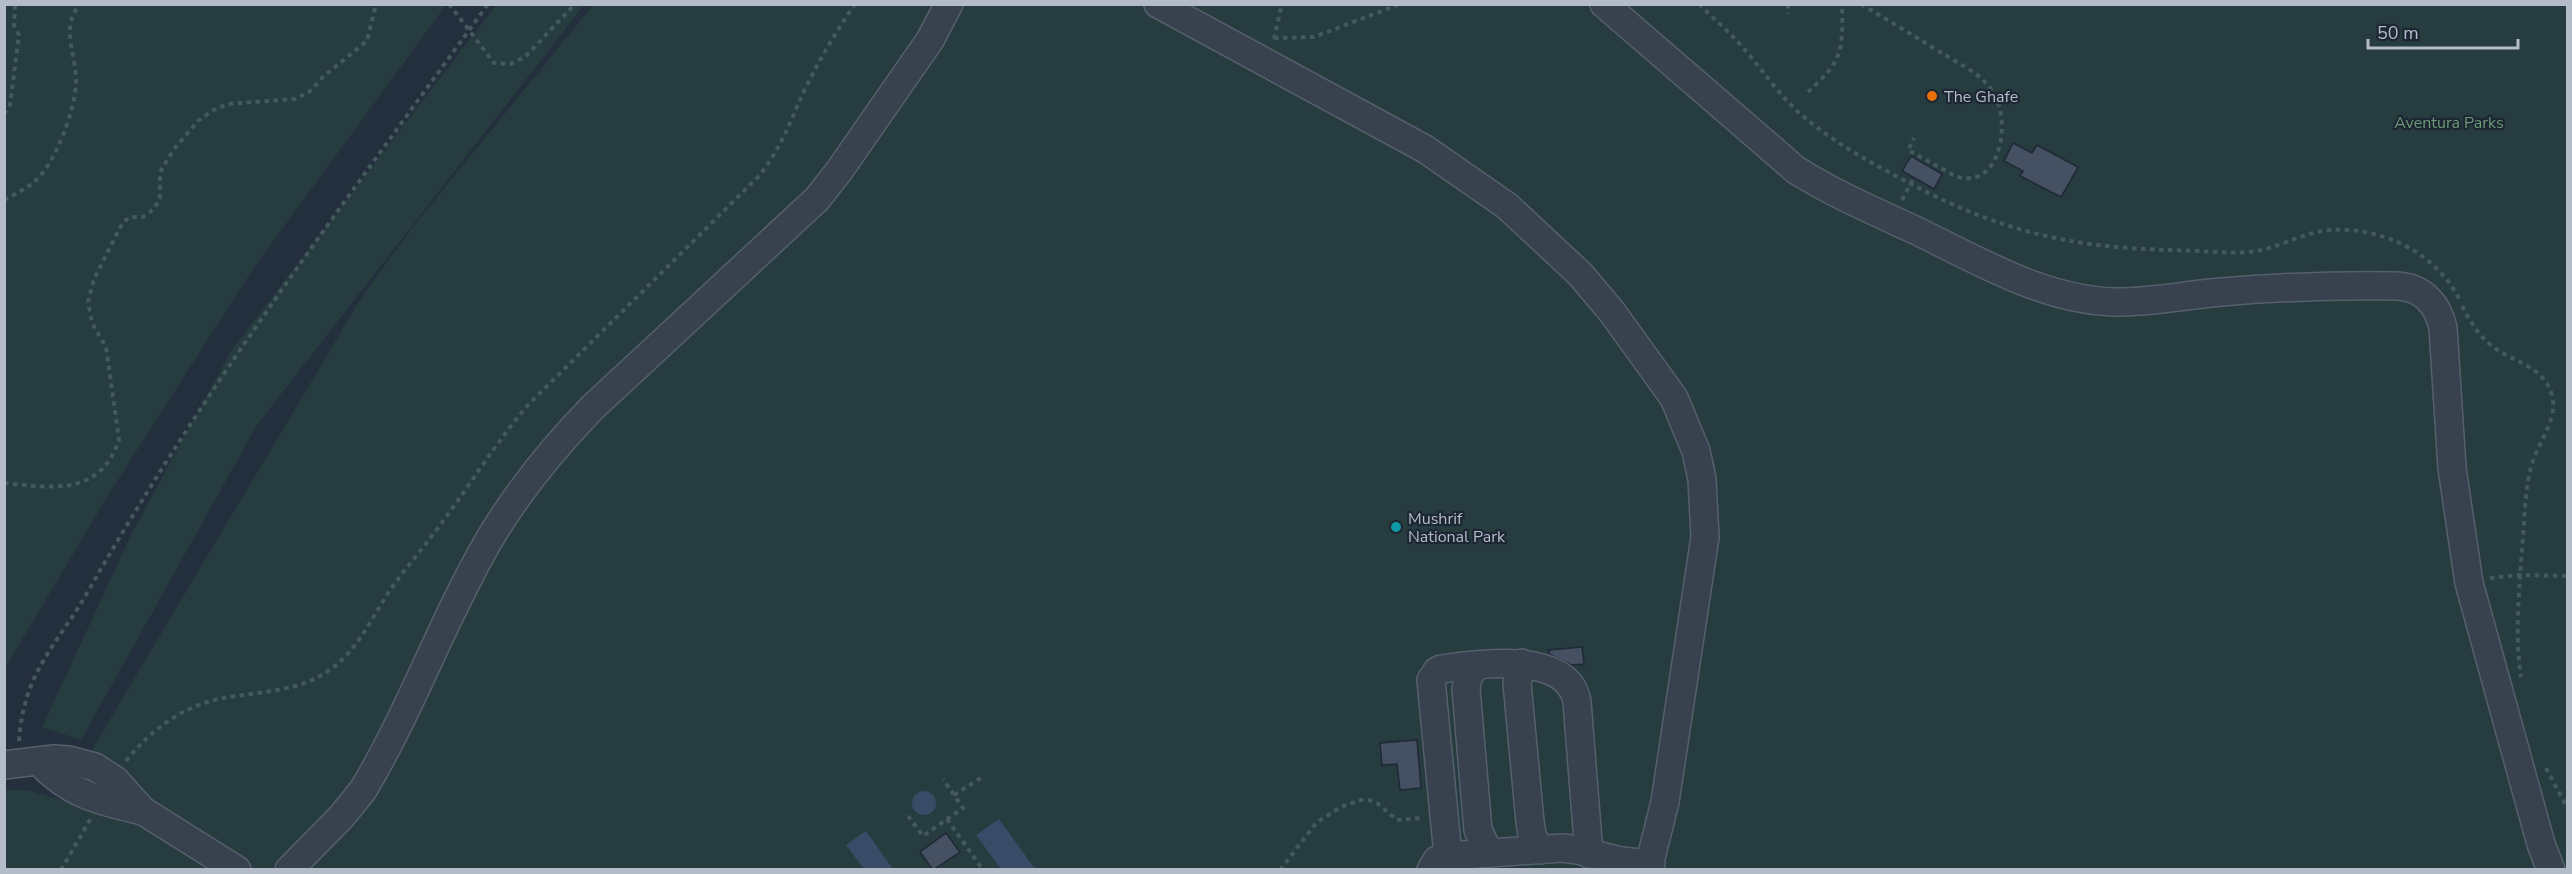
<svg xmlns="http://www.w3.org/2000/svg" width="2572" height="874" viewBox="0 0 2572 874" font-family="'Nunito Sans',sans-serif">
	<style>
		.green { fill: #263c3f }
		.water { fill: #394c67 }
		.building { fill: #455162; stroke: #1f2835; stroke-width: 1.5 }
		.lines { fill: none; stroke-linecap: round; stroke-linejoin: round }
		.minor-casing { stroke: #565f6c; stroke-width: 30 }
		.path { stroke: #44595c; stroke-width: 4; stroke-dasharray: 4.5 4.5; stroke-linecap: butt }
		.minor { stroke: #38414e; stroke-width: 27 }
		.food-dot { fill: #e8710a; stroke: #1d2633; stroke-width: 2 }
		.culture-dot { fill: #0f9aa8; stroke: #1d2633; stroke-width: 2 }
		.labels { text-anchor: middle; stroke-width: 4.5; stroke-linejoin: round; paint-order: stroke }
		.poi-label { font-size: 16px; fill: #b4bcc9; stroke: #1d2633; text-anchor: start }
		.park-label { font-size: 16px; fill: #6b9a76; stroke: #1d2633 }
	</style>
	<rect width="100%" height="100%" fill="#242f3e"/>
	<g class="green">
		<polygon points="5,4 446,5 255,266 112,489 5,668"/>
		<polygon points="496,5 584,5 257,425 81,740 42,727 132,533 231,351"/>
		<polygon points="593,5 2567,5 2567,869 5,870 4,790 27,790 62,800 361,298 411,229"/>
	</g>
	<g class="water">
		<circle cx="924" cy="803" r="12"/>
		<polygon points="999,819 1035,869 1001,869 976,835"/>
		<polygon points="866,831 893,869 864,869 846,845"/>
	</g>
	<g class="building">
		<polygon points="2013,143 2032,153 2037,145 2078,167 2061,197 2020,176 2023,171 2004,161"/>
		<polygon points="1911,156 1942,174 1934,189 1902,171"/>
		<polygon points="1582,647 1584,664 1571,665 1549,654 1549,650"/>
		<polygon points="1417,740 1421,788 1400,790 1397,764 1382,765 1380,743"/>
		<polygon points="946,833 960,852 933,870 920,852"/>
	</g>
	<g class="lines">
		<defs>
			<g id="minor">
				<polyline points="1158,4 1425,149 1507,206 1580,274 1612,312 1674,398 1696,451 1702,479 1705,537 1665,802 1648,870"/>
				<path d="M1604 4 1796 170C1834 194 1876 212 1917 231 1979 261 2042 299 2112 302 2149 303 2184 295 2221 292 2280 287 2338 285 2397 286 2423 287 2438 305 2443 328L2452 468 2469 583 2541 844 2551 870"/>
				<polyline points="1522,663 1517,683 1530,822 1532,835 1540,850"/>
				<polyline points="1476,666 1468,677 1466,689 1478,830 1489,853"/>
				<path d="M39 761C68 794 102 802 143 811"/>
				<polyline points="4,765 54,759 69,760 95,767 115,780 143,811 237,870"/>
				<path d="M1448 856 1431 680 1437 671 1441 669C1478 664 1569 650 1577 702L1589 854"/>
				<path d="M289 870 342 816 363 790C411 710 442 621 489 540 518 491 553 448 593 407L817 199 839 171 930 40 949 4"/>
				<polyline points="1431,870 1437,860 1448,856 1562,848 1578,850 1621,861 1651,864"/>
			</g>
		</defs>
		<use href="#minor" class="minor-casing"/>
		<g class="path">
			<polyline points="449,4 494,63 510,64 525,57 575,4"/>
			<path d="M1699 4C1712 17 1726 29 1738 42 1758 64 1775 90 1797 111 1824 135 1855 154 1887 171 1967 216 2037 242 2130 248 2153 250 2175 250 2198 251 2217 252 2237 254 2257 251 2279 247 2299 235 2322 231 2374 223 2435 250 2459 299"/>
			<polyline points="1788,4 1788,14"/>
			<path d="M1861 4 1975 73C1986 82 1995 92 1999 106 2008 136 1996 190 1955 176L1908 150 1914 138"/>
			<polyline points="1756,6 1756,4"/>
			<polyline points="1274,38 1314,37 1400,4"/>
			<polyline points="1274,39 1282,4"/>
			<path d="M1808 92C1843 60 1843 51 1842 4"/>
			<polyline points="4,114 10,105 19,35 14,26 15,4"/>
			<path d="M4 200C15 194 27 189 36 180 56 162 75 110 76 83 77 57 59 24 81 4"/>
			<polyline points="1902,200 1914,177"/>
			<path d="M2462 306C2470 321 2478 335 2492 346 2511 361 2542 366 2551 392 2560 417 2539 440 2532 464 2525 487 2525 512 2523 536 2520 583 2514 630 2521 677"/>
			<path d="M4 483C53 488 100 496 119 440L106 347 92 323 88 302 94 279 123 222 131 217H143L154 209 160 198V172L174 149 198 121 213 110 228 104 295 99 309 92 324 76 367 41 376 4"/>
			<polyline points="2490,578 2520,575 2568,576"/>
			<path d="M19 741C24 670 57 646 90 588 207 383 350 195 488 4"/>
			<path d="M126 761C150 731 181 707 219 699 257 691 299 693 331 669 360 648 373 614 393 586 409 564 427 543 443 521 472 482 497 441 529 404L759 176C783 146 791 118 807 85 821 57 837 30 855 4"/>
			<polyline points="2546,768 2568,809"/>
			<polyline points="954,795 984,776"/>
			<polyline points="908,816 923,836 963,808 943,779"/>
			<polyline points="947,819 983,870"/>
			<polyline points="61,870 91,818"/>
			<polyline points="1280,870 1317,822 1341,807 1361,800 1369,800 1377,803 1397,820 1423,818"/>
		</g>
		<use href="#minor" class="minor"/>
	</g>
	<circle class="food-dot" cx="1932" cy="96" r="6"/>
	<circle class="culture-dot" cx="1396" cy="527" r="6"/>
	<g class="labels">
		<g class="poi-label">
			<text x="1944" y="102">The Ghafe</text>
			<text x="1408" y="524">Mushrif<tspan x="1408" dy="18">National Park</tspan></text>
		</g>
		<g class="park-label">
			<text x="2449" y="128">Aventura Parks</text>
		</g>
	</g>
	<rect width="2572" height="874" fill="none" stroke="#b4bcc9" stroke-width="12"/>
	<path d="M2368 39v9h150v-9" fill="none" stroke="#b4bcc9" stroke-width="3"/>
	<text x="2377" y="39" font-size="18" fill="#b4bcc9" stroke="#1d2633" stroke-width="4.5" paint-order="stroke">50 m</text>
</svg>
